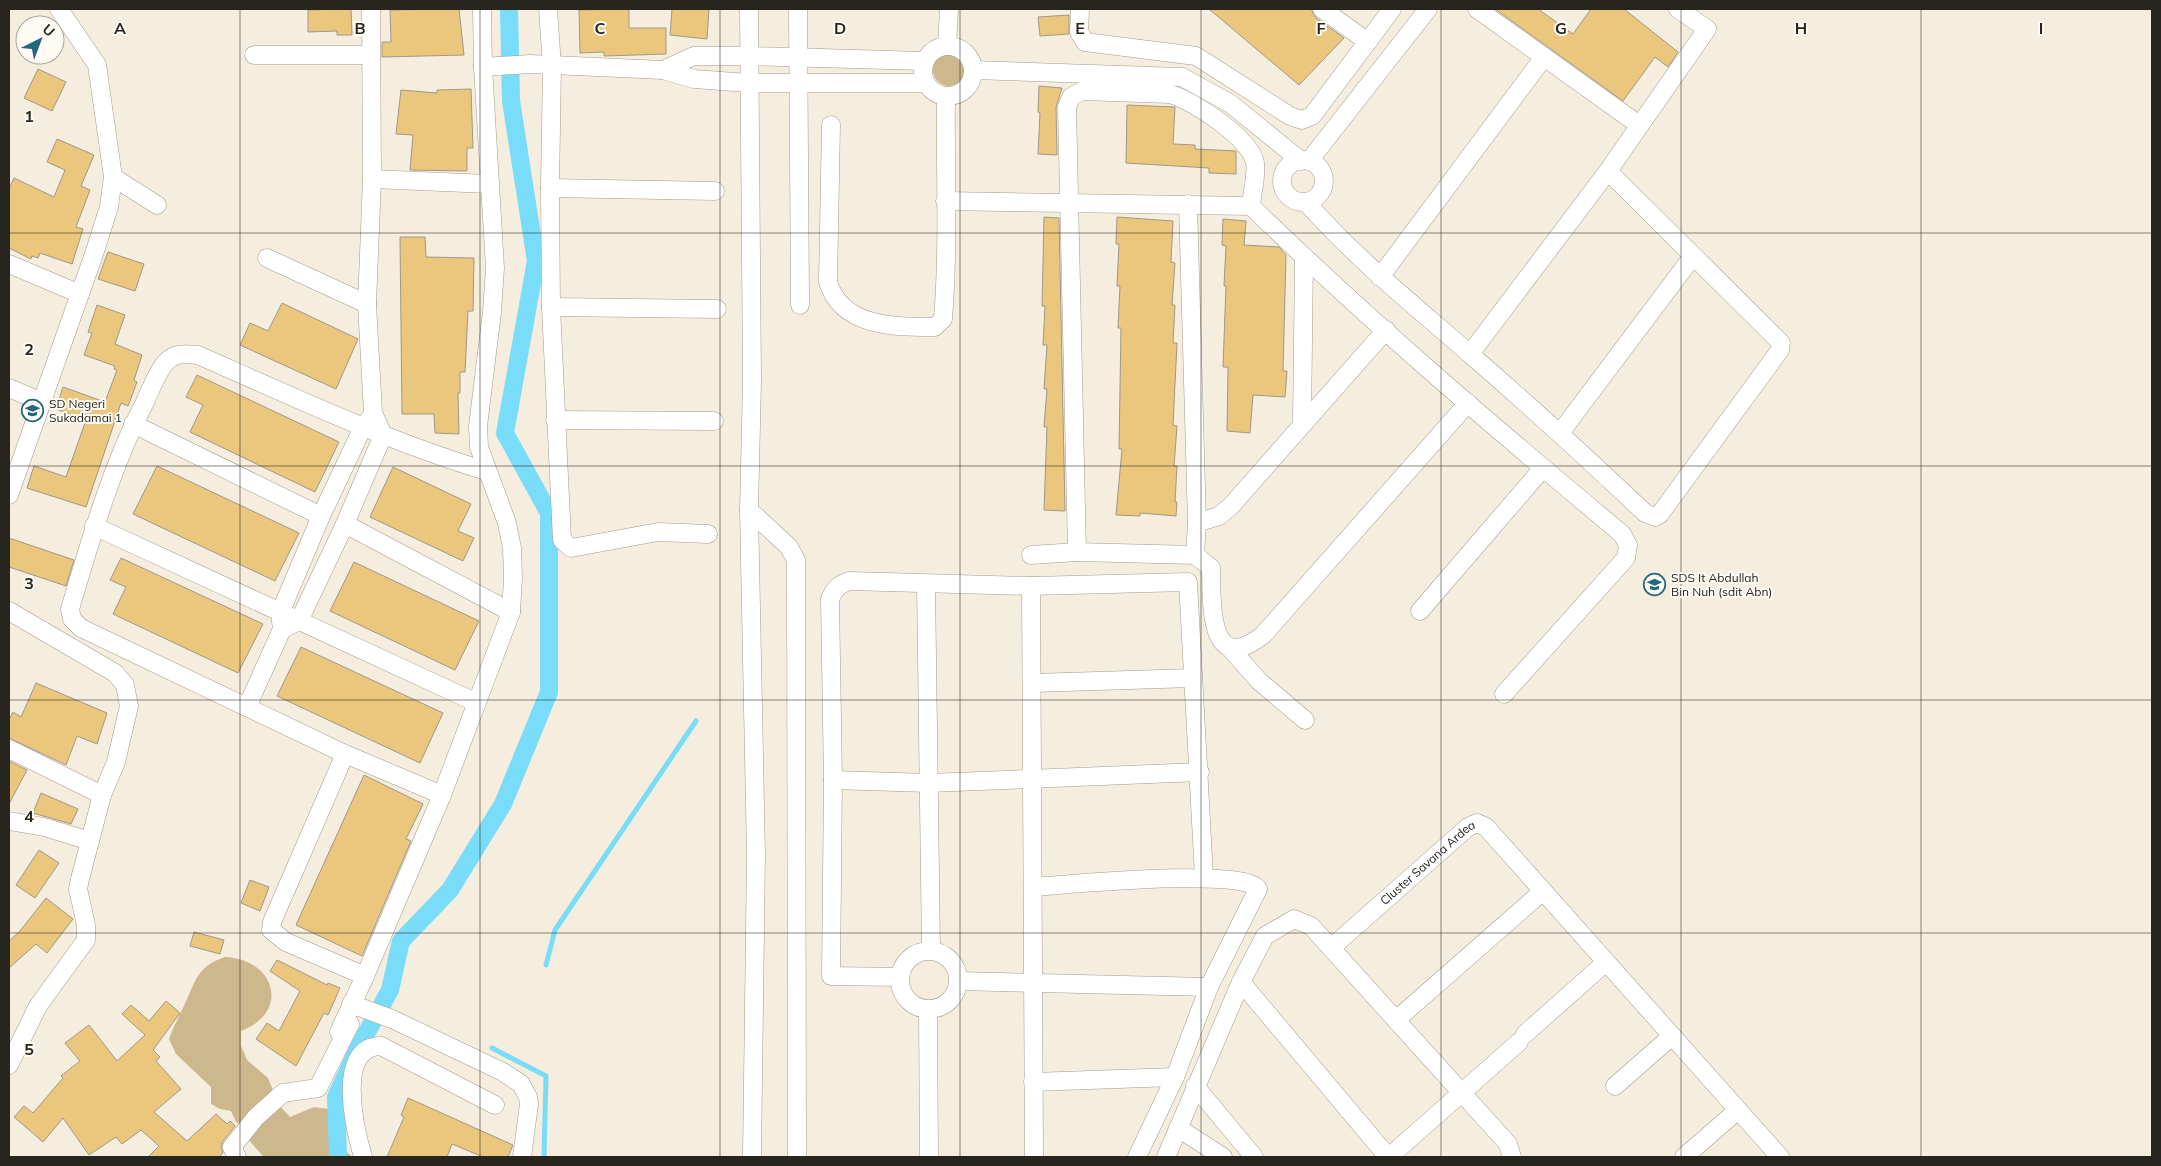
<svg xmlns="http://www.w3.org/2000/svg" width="2161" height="1166" viewBox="0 0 2161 1166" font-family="Mulish,sans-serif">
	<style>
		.green { fill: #cdb88e }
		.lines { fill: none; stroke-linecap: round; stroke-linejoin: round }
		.stream { stroke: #79dcf9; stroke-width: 5 }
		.canal { stroke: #79dcf9; stroke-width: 18 }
		.building { fill: #ebc77d; stroke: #9f988a }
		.minor-casing { stroke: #a39c8d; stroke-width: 19 }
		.minor { stroke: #fff; stroke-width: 18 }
		.grid { fill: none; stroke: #28251f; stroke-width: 1; stroke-opacity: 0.55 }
		.labels { text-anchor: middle; stroke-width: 4; stroke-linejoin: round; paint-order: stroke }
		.poi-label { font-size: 12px; fill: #28251f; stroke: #fefbf5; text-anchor: start }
		.street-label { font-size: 12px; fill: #28251f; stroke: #fefbf5 }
		.grid-label { font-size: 16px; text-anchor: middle; font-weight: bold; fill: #28251f; stroke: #fefbf5; stroke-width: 4; stroke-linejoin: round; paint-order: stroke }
	</style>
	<rect width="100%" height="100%" fill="#f5edde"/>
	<g class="green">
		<circle cx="949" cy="70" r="16"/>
		<path d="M225 957C275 959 291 1012 241 1031V1046L247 1060 268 1078 279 1105 290 1117 314 1107 329 1109 334 1123 332 1138 352 1157H261L262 1155 248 1139 249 1127 236 1122 231 1111 220 1109 211 1104V1087L176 1054 169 1039C174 1025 181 1013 187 999 197 977 199 966 225 957Z"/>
	</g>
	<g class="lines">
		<g class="stream">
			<polyline points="546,965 555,930 696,721"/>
			<polyline points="492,1048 546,1076 544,1157"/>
		</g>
		<polyline class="canal" points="338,1157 336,1097 360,1045 390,990 401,941 450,890 503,804 549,692 549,513 505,433 536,261 511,101 509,9"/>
	</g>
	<g class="building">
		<polygon points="351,9 352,35 337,35 337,31 308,32 308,10"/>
		<polygon points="459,9 464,55 382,57 382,42 391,42 390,10"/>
		<polygon points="629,9 629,28 666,28 666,54 604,56 604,52 580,53 579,10"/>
		<polygon points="672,9 709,9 707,39 670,35"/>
		<polygon points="1209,9 1311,9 1316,18 1344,38 1299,85"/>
		<polygon points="1495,9 1538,9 1573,34 1591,9 1624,9 1678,52 1668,67 1655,57 1623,101"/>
		<polygon points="1069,15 1069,34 1040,36 1038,17"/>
		<polygon points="38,69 66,82 52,111 24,98"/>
		<polygon points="1039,86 1062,88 1056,107 1057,155 1038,154 1040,113 1038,112"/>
		<polygon points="471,89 473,148 467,148 467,171 410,170 413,135 396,134 401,90 437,93 437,90"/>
		<polygon points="1127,105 1175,107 1173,144 1195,145 1195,149 1236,151 1236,174 1209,173 1209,168 1126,163"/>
		<polygon points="57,139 94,155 81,186 90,190 76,227 83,229 72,264 40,253 38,258 32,256 31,259 9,248 9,189 14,178 54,197 65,170 47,162"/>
		<polygon points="1044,217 1059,218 1065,511 1044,510 1047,427 1044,427 1047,389 1044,389 1047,345 1043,345 1045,306 1042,306"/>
		<polygon points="1117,217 1173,221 1171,262 1175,263 1172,305 1175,305 1173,343 1177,343 1173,425 1177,426 1174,466 1177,466 1175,502 1177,502 1176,516 1140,513 1140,516 1116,515 1122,449 1119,449 1121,328 1118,328 1120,286 1117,286 1119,244 1116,244"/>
		<polygon points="1223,219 1246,221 1244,245 1279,247 1286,255 1283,371 1287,371 1285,397 1253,395 1250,433 1227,431 1228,367 1223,367 1226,286 1224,286 1226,246 1222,245"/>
		<polygon points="400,237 425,237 426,257 474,258 473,311 468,311 465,372 460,372 460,393 458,393 459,434 435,433 434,414 402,414"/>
		<polygon points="108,252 144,264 135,291 98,279"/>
		<polygon points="282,303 358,339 336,389 240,345 250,323 268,331"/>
		<polygon points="97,305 125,315 115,344 142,355 134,380 137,382 128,406 121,403 86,507 27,488 34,466 66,477 86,420 56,409 63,387 105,402 117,370 114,369 115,366 84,355 92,333 88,332"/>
		<polygon points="197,375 339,442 315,492 190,432 203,405 186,397"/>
		<polygon points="157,466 299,533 275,581 133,514"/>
		<polygon points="393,467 471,504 458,531 474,538 463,561 370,517"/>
		<polygon points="9,538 74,560 66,586 9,567"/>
		<polygon points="121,558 263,624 238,673 113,614 126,587 110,580"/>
		<polygon points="354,562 479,621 455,670 330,611"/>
		<polygon points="301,647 443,713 420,763 277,696"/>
		<polygon points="36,683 107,713 97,744 77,736 66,765 9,738 9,720 13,712 21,717"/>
		<polygon points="9,761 27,770 9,804"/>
		<polygon points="364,775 423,804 406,839 411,841 362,956 296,925"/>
		<polygon points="41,793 78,809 71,824 33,813"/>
		<polygon points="39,850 59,863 35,898 16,885"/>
		<polygon points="250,880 269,887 260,911 241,903"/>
		<polygon points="46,898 73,919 47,953 36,944 9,968 9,941 20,931"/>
		<polygon points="194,932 224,940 220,954 190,946"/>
		<polygon points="277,960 327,985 328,983 340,988 328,1015 324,1013 296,1066 256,1039 267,1023 279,1031 300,991 270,971"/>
		<polygon points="166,1001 180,1013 153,1050 160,1057 156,1061 181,1089 154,1112 187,1141 216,1114 227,1124 230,1121 235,1126 223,1141 221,1146 223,1153 219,1157 148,1157 159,1146 141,1130 122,1144 116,1137 89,1155 63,1118 43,1142 14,1117 24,1106 33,1113 63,1078 61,1076 80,1061 65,1043 89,1025 117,1061 145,1035 122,1014 131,1005 149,1021"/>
		<polygon points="408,1098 513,1145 508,1157 483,1157 452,1144 447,1157 387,1157 404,1117 401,1115"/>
	</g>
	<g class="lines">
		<defs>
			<g id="minor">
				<polyline points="548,9 552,66 550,188 551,307 562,540 571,548 658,532 708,534"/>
				<polyline points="749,9 752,381 749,510 756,855 752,1157"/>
				<polyline points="798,9 800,305"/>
				<polyline points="1080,9 1079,32 1085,42 1196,56 1290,116 1302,120 1312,116 1392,9"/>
				<polyline points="1322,9 1368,42"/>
				<polyline points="1477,9 1639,125"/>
				<polyline points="947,46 949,9"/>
				<circle cx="948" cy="71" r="25"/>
				<polyline points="254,55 370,55"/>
				<polyline points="483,67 530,64 663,70 694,79 749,83 926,83"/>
				<polyline points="663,70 694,56 749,56 924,61"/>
				<polyline points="973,70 1182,77 1231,104 1301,161"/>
				<path d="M831 125 828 282C842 328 896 327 935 327L943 319C949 245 945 171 946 96"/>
				<circle cx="1303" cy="181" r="21"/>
				<polyline points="1309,161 1428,9"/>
				<polyline points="113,177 157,205"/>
				<polyline points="372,179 489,184"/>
				<polyline points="550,188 715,191"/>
				<path d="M945 201 1251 206C1369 321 1496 429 1622 534L1628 545 1626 558 1504 694"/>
				<path d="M1306 202C1356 259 1414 305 1471 355 1530 406 1588 459 1645 513L1655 517 1660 514 1780 350 1781 343 1608 171"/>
				<polyline points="1188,204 1197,523 1195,555"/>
				<polyline points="267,258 367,304"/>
				<polyline points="9,264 80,294"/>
				<polyline points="1380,277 1544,57"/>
				<polyline points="551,307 717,309"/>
				<polyline points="1470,354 1608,171 1707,29 1678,9"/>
				<polyline points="9,388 42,402"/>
				<polyline points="555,420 714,421"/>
				<polyline points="133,424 321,516"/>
				<polyline points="1302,424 1304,257"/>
				<polyline points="1560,433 1693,256"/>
				<polyline points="9,495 94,254 109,207 113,177 97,65 59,9"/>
				<polyline points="749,510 789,547 796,560 797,1157"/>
				<polyline points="1197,523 1219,516 1231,506 1386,330"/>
				<polyline points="345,524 511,612"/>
				<polyline points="94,526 475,702"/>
				<path d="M1077 552 1067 107 1071 97 1082 91 1170 94C1192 100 1252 139 1255 163 1257 176 1252 192 1251 206"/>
				<path d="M1031 555 1077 552 1195 555 1211 568C1212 603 1208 678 1263 635L1468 403"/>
				<polyline points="926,584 931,950"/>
				<polyline points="1031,586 1034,1157"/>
				<polyline points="9,611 115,673 125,685 129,706 116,762 102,795 80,879 78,889 86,925 86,940 38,1006 9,1065"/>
				<polyline points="1420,611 1543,468"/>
				<polyline points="282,629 299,621 345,524 383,435 373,413 367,304 372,179 371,9"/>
				<polyline points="1228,646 1259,681 1305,720"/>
				<polyline points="1033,683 1193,678"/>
				<polyline points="247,707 282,629 280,613 321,516 363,427 370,418"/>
				<polyline points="9,749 102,795"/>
				<polyline points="345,754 272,922 271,930 286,942 365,976"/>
				<polyline points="833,780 929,783 1200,772"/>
				<path d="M442 795 345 754 81 628 72 619 70 609C91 539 111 467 145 402 151 389 157 372 166 362 175 352 187 354 198 355 293 397 387 441 486 471"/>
				<polyline points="9,821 44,827 90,841"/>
				<path d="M1033 887C1065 885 1245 867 1258 889L1209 987 1175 1077 1137 1157"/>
				<path id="s1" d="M1331 948 1468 827 1477 823 1486 827 1780 1157"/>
				<circle cx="929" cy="980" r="29"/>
				<path d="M899 977 831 976 833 780 830 599C835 588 839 584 850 581L1031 586 1188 582 1204 877"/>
				<polyline points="958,981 1209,987"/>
				<polyline points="1241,982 1388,1157"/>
				<polyline points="351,1004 392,1019 503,1072 521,1084 528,1097 529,1104 522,1157"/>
				<polyline points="928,1010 929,1157"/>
				<polyline points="1396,1020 1543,891"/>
				<polyline points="339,1032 365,976 442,795 511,612 513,578 512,548 507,523 479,447 478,426 492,312 495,268 483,67 482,9"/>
				<polyline points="1525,1034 1606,962"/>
				<polyline points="1033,1082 1175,1077"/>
				<polyline points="1195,1086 1254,1157"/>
				<polyline points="1615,1086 1672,1036"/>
				<polyline points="1178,1128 1223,1157"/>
				<polyline points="237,1157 232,1147 256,1117 283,1093 318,1088 350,1024"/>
				<path d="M363 1157C355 1130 335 1046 381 1046L495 1105"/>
				<polyline points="1166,1157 1241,982 1265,936 1294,919 1311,926 1508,1144 1512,1157"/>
				<polyline points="1389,1157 1519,1042"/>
				<polyline points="1684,1157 1738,1110"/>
			</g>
		</defs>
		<use href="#minor" class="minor-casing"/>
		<use href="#minor" class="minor"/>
	</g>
	<path class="grid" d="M240 9V1157M480 9V1157M720 9V1157M960 9V1157M1201 9V1157M1441 9V1157M1681 9V1157M1921 9V1157M9 233H2152M9 466H2152M9 700H2152M9 933H2152"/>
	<defs>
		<symbol id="school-ring" viewBox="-11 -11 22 22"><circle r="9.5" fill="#fefbf5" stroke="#25687b" stroke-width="1.5"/><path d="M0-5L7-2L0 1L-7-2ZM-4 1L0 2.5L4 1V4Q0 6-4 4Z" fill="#25687b"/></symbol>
	</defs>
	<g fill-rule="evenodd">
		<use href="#school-ring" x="20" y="398" width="25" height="25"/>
		<use href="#school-ring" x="1642" y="572" width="25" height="25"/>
	</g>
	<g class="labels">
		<g class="poi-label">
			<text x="49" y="408">SD Negeri<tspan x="49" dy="14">Sukadamai 1</tspan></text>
			<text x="1671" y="582">SDS It Abdullah<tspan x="1671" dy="14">Bin Nuh (sdit Abn)</tspan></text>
		</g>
		<g class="street-label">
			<text dy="4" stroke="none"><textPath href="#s1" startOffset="129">Cluster Savana Ardea</textPath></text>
		</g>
	</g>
	<g class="grid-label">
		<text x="120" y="34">A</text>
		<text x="360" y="34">B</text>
		<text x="600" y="34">C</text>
		<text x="840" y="34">D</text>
		<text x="1080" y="34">E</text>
		<text x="1321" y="34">F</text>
		<text x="1561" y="34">G</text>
		<text x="1801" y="34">H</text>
		<text x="2041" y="34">I</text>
		<text x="29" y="122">1</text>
		<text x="29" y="355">2</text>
		<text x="29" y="589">3</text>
		<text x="29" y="822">4</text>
		<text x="29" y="1055">5</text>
	</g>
	<rect width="2161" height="1166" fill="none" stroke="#28251f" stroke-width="20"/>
	<g transform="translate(40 40) rotate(42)"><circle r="24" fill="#fefbf5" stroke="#a8a59f"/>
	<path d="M0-4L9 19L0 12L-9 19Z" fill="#25687b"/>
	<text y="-8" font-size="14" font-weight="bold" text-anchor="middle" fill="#28251f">U</text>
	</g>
</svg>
